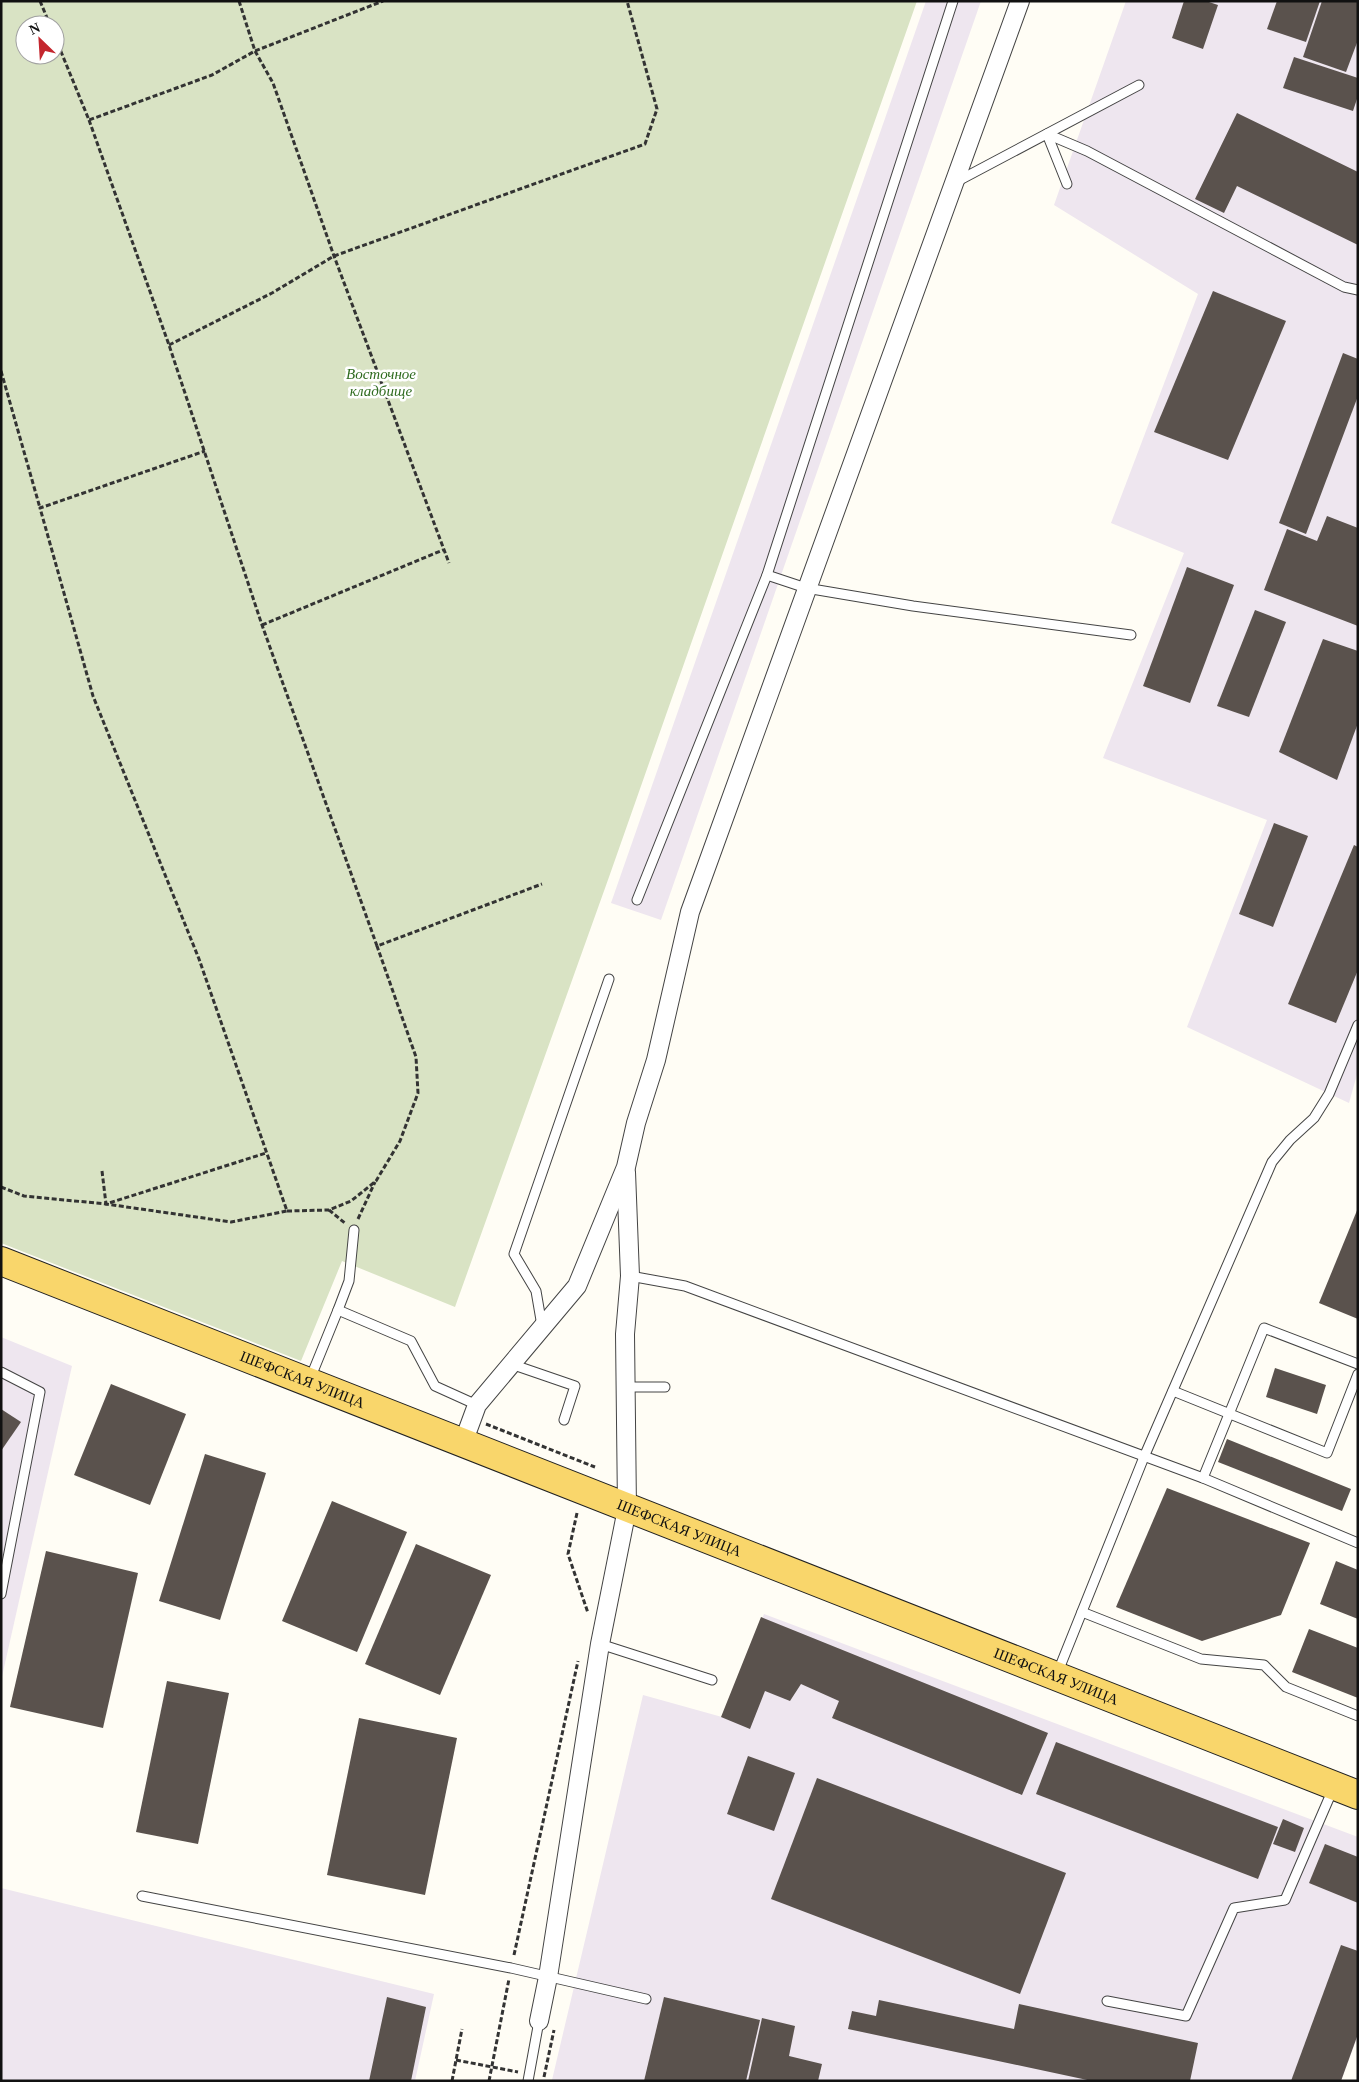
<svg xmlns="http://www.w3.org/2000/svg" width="1359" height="2082" viewBox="0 0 1359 2082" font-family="Georgia,serif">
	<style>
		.industrial { fill: #eee6ef }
		.cemetery { fill: #d9e3c4; fill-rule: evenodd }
		.building { fill: #5a524d }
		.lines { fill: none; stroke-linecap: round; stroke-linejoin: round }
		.service-casing { stroke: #444; stroke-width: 11 }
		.minor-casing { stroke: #444; stroke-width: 20 }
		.primary-casing { stroke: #222; stroke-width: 30 }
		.path { stroke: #333; stroke-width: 3; stroke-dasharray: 5 2.5; stroke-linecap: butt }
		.service { stroke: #fff; stroke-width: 9 }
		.minor { stroke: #fff; stroke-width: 18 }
		.primary { stroke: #f9d66b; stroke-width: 28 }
		.labels { text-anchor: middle; stroke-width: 5; stroke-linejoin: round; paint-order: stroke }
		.park-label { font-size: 15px; font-style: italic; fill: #2f6b1f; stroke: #fff }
		.street-label { font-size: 15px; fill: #111; stroke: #fff }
	</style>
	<rect width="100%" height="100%" fill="#fffdf5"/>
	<g class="industrial">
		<polygon points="926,1 981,1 661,920 611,903"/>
		<polygon points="1126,1 1358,1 1358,1071 1349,1103 1187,1027 1267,820 1103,758 1184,553 1111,523 1198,294 1054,205"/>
		<polygon points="1,1337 72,1366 1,1681"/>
		<polygon points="764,1614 1358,1837 1358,2035 1341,2081 552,2080 643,1695 722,1717"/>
		<polygon points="1,1888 434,1994 415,2081 1,2081"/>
	</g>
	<path class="cemetery" d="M1 1H917L609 877 455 1307 342 1261 301 1361 1 1243ZM25 25H55V55H25Z"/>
	<g class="building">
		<polygon points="1184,1 1206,1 1218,5 1203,49 1172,38"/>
		<polygon points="1277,1 1320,1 1306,42 1267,29"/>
		<polygon points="1322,1 1358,1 1358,40 1346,72 1303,57"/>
		<polygon points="1294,57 1358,78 1358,96 1353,111 1283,88"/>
		<polygon points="1237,113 1358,172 1358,245 1237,186 1224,213 1195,199"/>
		<polygon points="1213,291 1286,321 1228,460 1154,432"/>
		<polygon points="1343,353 1358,359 1358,396 1306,534 1279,523"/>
		<polygon points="1327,516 1358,528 1358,626 1264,590 1287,529 1317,541"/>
		<polygon points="1187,567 1234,585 1190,703 1143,686"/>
		<polygon points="1255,610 1286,622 1249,717 1217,706"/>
		<polygon points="1323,639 1358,651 1358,723 1337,780 1279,752"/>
		<polygon points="1274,823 1308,836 1273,927 1239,914"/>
		<polygon points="1354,845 1358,847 1358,970 1336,1023 1288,1004"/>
		<polygon points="1358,1208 1358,1319 1319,1303"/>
		<polygon points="1275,1368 1326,1385 1317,1414 1266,1397"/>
		<polygon points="111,1384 186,1414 150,1505 74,1475"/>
		<polygon points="1,1409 21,1422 1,1451"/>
		<polygon points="1227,1439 1351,1489 1342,1511 1218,1462"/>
		<polygon points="205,1454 266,1473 220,1620 159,1601"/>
		<polygon points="1167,1488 1310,1543 1281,1615 1202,1641 1116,1607"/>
		<polygon points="332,1501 407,1532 357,1652 282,1621"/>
		<polygon points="416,1544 491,1575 440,1695 365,1664"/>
		<polygon points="46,1551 138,1573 103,1728 10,1707"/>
		<polygon points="1336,1561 1358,1570 1358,1619 1320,1604"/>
		<polygon points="761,1617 1048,1733 1022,1795 832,1718 839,1701 801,1684 790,1701 765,1691 750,1729 721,1717"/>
		<polygon points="1309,1629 1358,1648 1358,1698 1292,1672"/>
		<polygon points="167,1681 229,1693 198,1844 136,1832"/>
		<polygon points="359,1718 457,1738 425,1895 327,1875"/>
		<polygon points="1056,1742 1278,1827 1258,1879 1036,1794"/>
		<polygon points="748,1756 795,1773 774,1831 727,1814"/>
		<polygon points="817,1778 1066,1873 1020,1994 771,1899"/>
		<polygon points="1283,1819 1304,1828 1295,1852 1273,1844"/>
		<polygon points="1325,1844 1358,1857 1358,1903 1309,1883"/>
		<polygon points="1341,1945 1358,1951 1358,2034 1341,2081 1291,2081"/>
		<polygon points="387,1997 426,2007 411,2081 369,2081"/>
		<polygon points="664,1997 760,2020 746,2081 644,2081"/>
		<polygon points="879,2000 1014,2029 1019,2004 1198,2043 1190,2081 1092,2081 848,2029 852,2011 876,2016"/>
		<polygon points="762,2018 795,2026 789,2056 822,2064 818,2081 748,2081"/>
	</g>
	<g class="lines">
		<defs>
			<g id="service">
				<polyline points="1047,134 1087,151 1344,287 1358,290"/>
				<polyline points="1047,134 1067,184"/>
				<polyline points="956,182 1139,85"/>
				<polyline points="767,575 806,588 913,606 1131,635"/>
				<polyline points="637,900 767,575 953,1"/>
				<polyline points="354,1230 349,1281 338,1310 411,1341 435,1386 477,1405"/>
				<polyline points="630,1276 685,1286 1203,1478 1358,1543"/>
				<polyline points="542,1326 536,1291 514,1254 609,979"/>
				<polyline points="511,1364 575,1386 564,1420"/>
				<polyline points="1,1372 40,1392 1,1594"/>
				<polyline points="310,1379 338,1310"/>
				<polyline points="625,1387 665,1387"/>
				<polyline points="1173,1391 1327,1453 1358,1374"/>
				<polyline points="1203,1478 1264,1328 1358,1364"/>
				<polyline points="1082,1612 1201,1659 1264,1665 1286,1687 1358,1716"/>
				<polyline points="600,1644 712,1680"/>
				<polyline points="1057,1674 1144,1457 1272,1162 1290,1140 1314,1118 1329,1094 1358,1025"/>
				<polyline points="142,1896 511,1968 646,1999"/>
				<polyline points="1107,2001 1186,2016 1234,1908 1285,1900 1333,1789"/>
				<polyline points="528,2081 539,2021"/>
			</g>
			<g id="minor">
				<polyline points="463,1443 477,1405 577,1286 626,1167 636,1123 656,1060 690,912 1020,1"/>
				<polyline points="539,2021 548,1977 600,1644 627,1509 625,1334 630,1276 626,1172"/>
			</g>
			<g id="primary">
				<path id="s1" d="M1 1261 1358 1795"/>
			</g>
		</defs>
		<use href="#service" class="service-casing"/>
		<use href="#minor" class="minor-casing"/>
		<use href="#primary" class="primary-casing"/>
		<g class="path">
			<polyline points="40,1 50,25"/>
			<polyline points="239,1 255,51 273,83 334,256 449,563"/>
			<polyline points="55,37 89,120 212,75 255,51 383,1"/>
			<polyline points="89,120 169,345 262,625 377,946 542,884"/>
			<polyline points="169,345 272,293 334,256 645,144 657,109 627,1"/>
			<polyline points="1,371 40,508"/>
			<polyline points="262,625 443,550"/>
			<polyline points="102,1171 106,1204 266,1153"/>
			<polyline points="1,1187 24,1196 106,1204 231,1222 287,1211 199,959 93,696 40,508 205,451"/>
			<polyline points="329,1210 346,1224"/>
			<polyline points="287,1211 329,1210 351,1201 376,1181 400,1141 418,1093 416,1057 377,946"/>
			<polyline points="358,1219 375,1182"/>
			<polyline points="486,1424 595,1467"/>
			<polyline points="577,1513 568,1554 588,1613"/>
			<polyline points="514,1955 578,1661"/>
			<polyline points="456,2060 518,2072"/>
			<polyline points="544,2077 554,2030"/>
			<polyline points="452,2081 462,2029"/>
			<polyline points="489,2081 509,1979"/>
		</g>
		<use href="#service" class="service"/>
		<use href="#minor" class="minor"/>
		<use href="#primary" class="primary"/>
	</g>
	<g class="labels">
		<g class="park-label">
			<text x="381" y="379">Восточное<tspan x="381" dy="17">кладбище</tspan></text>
		</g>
		<g class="street-label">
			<text dy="5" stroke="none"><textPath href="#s1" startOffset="324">ШЕФСКАЯ УЛИЦА</textPath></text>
			<text dy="5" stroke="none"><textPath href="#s1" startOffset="729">ШЕФСКАЯ УЛИЦА</textPath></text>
			<text dy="5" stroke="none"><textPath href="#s1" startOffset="1134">ШЕФСКАЯ УЛИЦА</textPath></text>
		</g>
	</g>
	<rect width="1359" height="2082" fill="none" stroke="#111111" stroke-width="5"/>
	<g transform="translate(40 40) rotate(335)"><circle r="24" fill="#ffffff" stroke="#a0a0a0"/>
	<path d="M0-4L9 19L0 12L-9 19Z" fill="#c4262e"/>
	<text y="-8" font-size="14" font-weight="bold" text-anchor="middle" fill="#111111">N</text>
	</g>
</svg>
